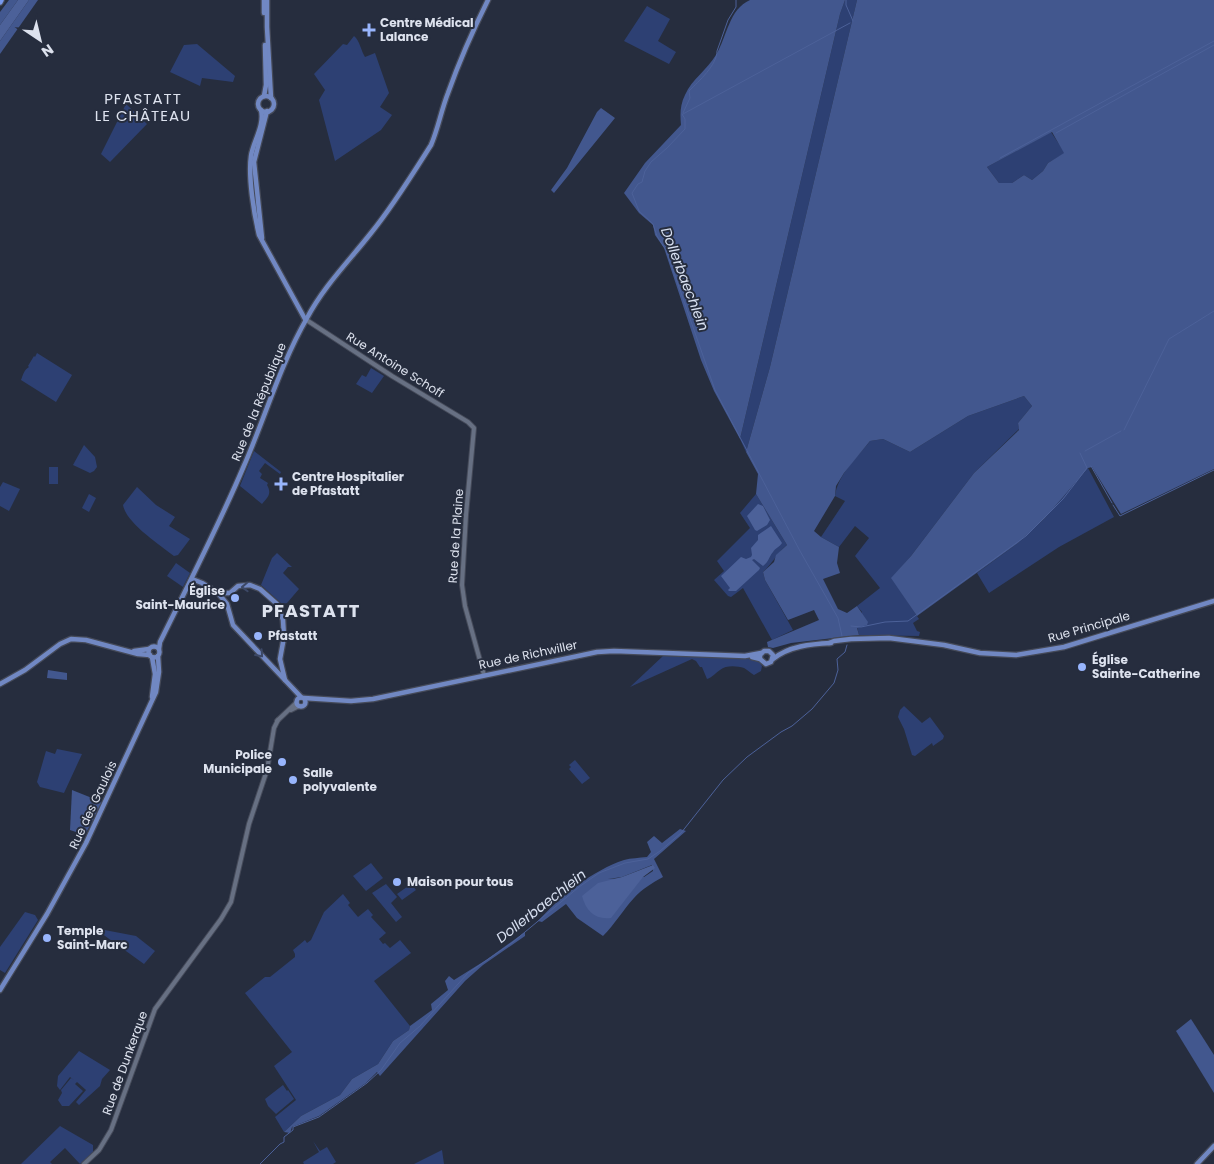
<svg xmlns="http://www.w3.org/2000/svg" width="1214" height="1164" viewBox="0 0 1214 1164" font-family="Poppins,sans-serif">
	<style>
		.green { fill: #2d4073 }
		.forest { fill: #42578e; fill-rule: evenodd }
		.water { fill: #4c6199 }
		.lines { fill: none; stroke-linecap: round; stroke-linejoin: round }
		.stream { stroke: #4c6199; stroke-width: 1 }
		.minor-casing { stroke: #454a59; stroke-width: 6 }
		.major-casing { stroke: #454a59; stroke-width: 7 }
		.highway-casing { stroke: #454a59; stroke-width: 8 }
		.minor { stroke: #677083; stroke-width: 4 }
		.major { stroke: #7188c3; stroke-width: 4.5 }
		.highway { stroke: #7798ed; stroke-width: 5.5 }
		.oneway { stroke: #3c4866 }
		.poi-dot { fill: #98b5fd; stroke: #262d3e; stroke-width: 2 }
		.labels { text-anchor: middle; stroke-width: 4; stroke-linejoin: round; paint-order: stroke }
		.poi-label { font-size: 12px; font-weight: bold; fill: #dde2ee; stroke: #262d3e; text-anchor: start }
		.street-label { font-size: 12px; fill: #dde2ee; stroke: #262d3e }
		.water-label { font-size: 14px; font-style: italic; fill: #d8e0f1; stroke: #262d3e }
		.quarter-label { font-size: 15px; letter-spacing: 1px; fill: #dde2ee; stroke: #262d3e }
		.district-label { font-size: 18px; font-weight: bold; letter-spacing: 1px; fill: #dde2ee; stroke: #262d3e }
	</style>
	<rect width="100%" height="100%" fill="#262d3e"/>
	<g class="green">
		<polygon points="845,0 857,0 770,367 746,452 740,439 840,14"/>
		<polygon points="647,6 670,19 658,41 676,52 669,64 624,41"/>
		<path d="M354 36C360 41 361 51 365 57L375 53 389 93 380 107 392 115 381 130 335 161 319 100 325 90 314 74 343 44 347 45Z"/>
		<polygon points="197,44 235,76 233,82 202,78 200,86 170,72 184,45"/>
		<polygon points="126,104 147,124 110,162 101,154"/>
		<polygon points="1051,132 1065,153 1048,163 1043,171 1032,180 1024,175 1012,183 999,183 987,167"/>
		<path d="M37 353 72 375 56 402 21 380C23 375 24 370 29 367L28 366 34 356 35 357Z"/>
		<polygon points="371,368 384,376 372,393 356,384 362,375 366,377"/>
		<path d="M1024 396 1032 406 1018 423 1019 429 974 473 911 556 892 578 919 619 913 623 917 631 920 632 919 636 859 635 857 627 862 612 857 606 880 588 855 556 869 538 855 526 839 547 821 537 845 501 835 496C838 474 857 458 870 441L883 439 910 452 968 416Z"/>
		<polygon points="84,445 95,457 97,467 94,471 90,473 73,465"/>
		<path d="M254 451 281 472 280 474 265 463 259 471 262 474 260 478 268 483 267 485C272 494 268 497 262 504L240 486Z"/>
		<rect x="49" y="467" width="9" height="17"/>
		<polygon points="1088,468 1114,517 1059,547 989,593 977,573 1018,543 1045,518"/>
		<polygon points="3,482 20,489 9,511 0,506 0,487"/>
		<path d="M137 487 156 505 175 517 169 526 190 539 178 555 174 556C160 545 126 523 123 505Z"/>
		<polygon points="89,494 96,498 89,512 82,508"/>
		<path d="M756 494 787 545C777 553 773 563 763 572L765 580 793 630 772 640 743 588 731 597 728 596 714 580 724 571 717 561 750 528 740 513Z"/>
		<polygon points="277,553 292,567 288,567 283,573 299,589 287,603 282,604 261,585 272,558"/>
		<polygon points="176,563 190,573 183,587 167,576"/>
		<path d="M663 656 748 658 758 660 762 666 761 671 754 675C750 673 748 670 744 668 737 666 726 665 720 670 715 673 713 677 707 679L702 667H700L696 661 692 659 630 687Z"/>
		<polygon points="904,706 922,723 930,717 944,736 943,739 933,746 932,743 915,756 912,755 904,729 898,717 900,710"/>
		<polygon points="57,749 82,754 64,793 40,787 37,782 46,751 55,754"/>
		<polygon points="575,760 590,778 582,784 569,769 571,767 569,765"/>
		<polygon points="371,863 383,878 366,891 353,876"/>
		<polygon points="386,884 397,897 391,903 402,917 396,922 372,893"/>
		<polygon points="411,884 416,890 402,900 397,894"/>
		<polygon points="343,894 350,903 348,905 358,917 368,909 373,915 371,917 386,933 379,939 383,944 385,943 390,948 400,940 411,953 374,981 410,1026 409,1030 393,1041 378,1064 352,1079 340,1095 301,1116 284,1132 275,1117 296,1100 274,1066 292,1052 245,993 265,977 270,977 295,957 295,954 293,950 305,940 307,943 311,940 324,912"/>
		<polygon points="25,912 35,915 38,920 5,973 0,970 0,947"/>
		<polygon points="94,928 136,936 155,951 144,964"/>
		<polygon points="79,1051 110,1070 102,1079 100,1086 79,1105 76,1102 86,1090 77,1082 75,1084 83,1091 69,1106 62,1106 58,1100 62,1093 61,1090 71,1078 74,1080 70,1077 60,1090 57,1086 58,1076"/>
		<polygon points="283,1085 287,1091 288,1090 294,1099 276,1114 268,1106 265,1099"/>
		<polygon points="60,1126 93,1145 93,1152 80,1164 65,1148 50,1162 52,1164 21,1164"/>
		<polygon points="313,1141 320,1151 327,1147 336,1162 333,1164 304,1164 303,1162 319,1152"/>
		<polygon points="442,1150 444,1164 414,1164"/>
	</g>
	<g class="forest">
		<polygon points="9,0 18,0 0,25 0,12"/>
		<polygon points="29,0 38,0 0,54 0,41"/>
		<path d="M750 0H845L840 14 740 439 714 391 701 360 664 248 655 235 653 225 639 213 624 193 645 163 681 125C680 114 680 105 685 95 692 79 707 70 716 55 727 37 729 9 750 0Z"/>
		<path d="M857 0H1214V469L1121 514 1092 467 1088 468 1045 518 1018 543 917 616 891 578 911 556 974 473 1019 430 1018 423 1032 406 1024 396 968 416 910 452 883 439 870 441 844 473 836 486 835 496 814 531 821 537 839 547 837 563 840 573 823 579 838 609 847 613 857 606 868 622 867 625 857 628 859 635 791 643 773 648 768 647 767 642 819 620 814 610 788 620 765 580 763 572 774 562 776 555 787 545 756 494 758 474 746 452 770 367ZM1052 132 1064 153 1048 163 1043 171 1032 180 1024 175 1012 183H999L987 167Z"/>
		<polygon points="601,108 615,118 554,193 551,190 567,168 597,112"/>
		<polygon points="48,670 67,673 67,680 47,678"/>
		<polygon points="72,790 102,802 85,835 70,830"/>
		<path d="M680 829 686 831 654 859 663 877C652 883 642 889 634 898 623 910 615 924 603 936L577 918 566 904 542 922 538 921C560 897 593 870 624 860 631 858 639 858 647 857L651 852 647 842 654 836 662 843ZM652 865 653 871 644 877 608 879 622 877Z"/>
		<polygon points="525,932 525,936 483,965 465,981 380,1076 377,1072 366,1083 319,1116 292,1127 290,1133 284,1132 301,1116 340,1095 352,1079 378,1064 393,1041 409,1030 410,1026 432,1010 431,1004 448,990 445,981 449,976 454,980 486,960"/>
		<polygon points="1191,1019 1214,1055 1214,1093 1176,1031"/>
	</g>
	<g class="water">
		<polygon points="18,0 29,0 0,41 0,25"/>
		<polygon points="758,504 763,506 770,520 767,525 757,531 755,530 747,516"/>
		<path d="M771 526 782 543C780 547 775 548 773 552 768 558 770 560 763 566L754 559 752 560 760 568 759 570 736 591H729L728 590 730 588 721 576 741 557 746 559 751 557 752 555 751 548 758 540V535Z"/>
		<path d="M653 865 655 868 643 877 611 918C595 920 586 911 582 896L598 883 622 877Z"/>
	</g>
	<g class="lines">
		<g class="stream">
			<polyline points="846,0 846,5 853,21"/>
			<path d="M683 113 690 98 689 91C699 81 717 65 717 51L728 20 736 7V0"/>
			<polyline points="682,114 685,119 685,129 667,148 651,162 645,171 642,182 638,184 632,193 639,211 653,224 657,236 666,250 715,390 800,551 838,618 842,636"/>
			<polyline points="683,114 850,23"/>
			<polyline points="1056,133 1214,45"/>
			<polyline points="1000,158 1214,41"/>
			<polyline points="1124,430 1169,339 1214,311"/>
			<polyline points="1085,451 1121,431"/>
			<polyline points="1091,466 1112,503"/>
			<polyline points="1113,505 1120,516 1214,470"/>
			<polyline points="851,626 861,627 885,622 908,621 1026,536 1063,499 1087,468 1080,453"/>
			<polyline points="260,1164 280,1144 284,1142 284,1137 293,1130 293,1127 319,1117 367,1083 381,1070 400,1043 420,1026 468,973 513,942 579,887 599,873 625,863 648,859 660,851 681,833 723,780 747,757 781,732 792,726 812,709 834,683 838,670 837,659 845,652 847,645"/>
		</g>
		<defs>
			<g id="minor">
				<polyline points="305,319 392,376 468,422 474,428 466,515 462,585 465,606 484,675"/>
				<polyline points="291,710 299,706"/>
				<polyline points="277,721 296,703"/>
				<polyline points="84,1164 99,1150 111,1130 155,1009 221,919 231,902 249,824 267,770 274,728 278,720"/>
			</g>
			<g id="major">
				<polyline points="267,0 267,27 271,98"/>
				<polyline points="264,13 264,0"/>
				<polyline points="264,96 266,85 265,45"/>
				<circle cx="266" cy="104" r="8"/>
				<path d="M261 110C265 125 253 142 251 156 248 177 254 214 259 235L305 319"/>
				<polyline points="262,238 254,162 267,111"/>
				<polyline points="192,579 202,583 218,593 227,604 233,625 301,697"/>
				<polyline points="218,593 230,593 238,586 250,585 260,589 277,604 283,620 284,637 280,659 285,680"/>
				<polyline points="829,643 834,641 851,639 889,638 944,645 980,653 1016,655 1064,647 1214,601"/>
				<circle cx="154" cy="652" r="5.5"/>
				<path d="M159 649 160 642C188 585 218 527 243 468 265 418 280 365 307 318 324 286 349 261 371 233 393 206 412 175 431 145 438 129 441 111 448 93 459 62 473 30 488 0"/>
				<polyline points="134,651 149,649"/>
				<polyline points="152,657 155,674 152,697"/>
				<polyline points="752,657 760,659 766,664 771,662 773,655 769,651 764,651 760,655 760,659"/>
				<path d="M773 659C789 646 811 644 831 643"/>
				<polyline points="0,684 25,670 60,644 71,639 86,640 138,654 150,655"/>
				<circle cx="301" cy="702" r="4.5"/>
				<polyline points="304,698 351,701 373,699 597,652 614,651 745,656 761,653"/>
				<polyline points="0,990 47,914 86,843 156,692 159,672 158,656"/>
				<polyline points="1197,1164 1214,1146"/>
			</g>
			<polyline id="highway" points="0,2 1,0"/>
		</defs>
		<use href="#minor" class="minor-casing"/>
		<use href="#major" class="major-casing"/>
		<use href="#highway" class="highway-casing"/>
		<use href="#minor" class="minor"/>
		<use href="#major" class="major"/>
		<use href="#highway" class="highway"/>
	</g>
	<defs><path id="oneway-chevron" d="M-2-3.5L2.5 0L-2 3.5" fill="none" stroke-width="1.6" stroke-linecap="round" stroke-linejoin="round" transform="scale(1.25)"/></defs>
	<g class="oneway">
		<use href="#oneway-chevron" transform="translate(245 587) rotate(178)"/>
		<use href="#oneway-chevron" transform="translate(260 654) rotate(48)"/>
	</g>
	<g class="poi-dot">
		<path d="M366.5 22.5h5v5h5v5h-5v5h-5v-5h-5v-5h5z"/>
		<path d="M278.5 476.5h5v5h5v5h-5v5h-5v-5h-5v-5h5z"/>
		<circle cx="235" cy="598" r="5"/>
		<circle cx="258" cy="636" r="5"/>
		<circle cx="1082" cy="667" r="5"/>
		<circle cx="282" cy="762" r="5"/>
		<circle cx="293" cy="780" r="5"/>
		<circle cx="397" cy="882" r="5"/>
		<circle cx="47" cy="938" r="5"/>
	</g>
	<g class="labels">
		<g class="poi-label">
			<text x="380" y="27">Centre Médical<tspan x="380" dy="14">Lalance</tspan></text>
			<text x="292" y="481">Centre Hospitalier<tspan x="292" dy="14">de Pfastatt</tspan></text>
			<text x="225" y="595" text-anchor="end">Église<tspan x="225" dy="14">Saint-Maurice</tspan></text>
			<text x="268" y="640">Pfastatt</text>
			<text x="1092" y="664">Église<tspan x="1092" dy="14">Sainte-Catherine</tspan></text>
			<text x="272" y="759" text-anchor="end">Police<tspan x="272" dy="14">Municipale</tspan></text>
			<text x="303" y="777">Salle<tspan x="303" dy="14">polyvalente</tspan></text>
			<text x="407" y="886">Maison pour tous</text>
			<text x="57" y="935">Temple<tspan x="57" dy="14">Saint-Marc</tspan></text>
		</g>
		<g class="street-label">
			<text transform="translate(395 365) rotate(32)" y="4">Rue Antoine Schoff</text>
			<text transform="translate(259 402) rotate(-68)" y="4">Rue de la République</text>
			<text transform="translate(456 536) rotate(-86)" y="4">Rue de la Plaine</text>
			<text transform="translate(1089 627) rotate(-16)" y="4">Rue Principale</text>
			<text transform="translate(528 655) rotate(-12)" y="4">Rue de Richwiller</text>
			<text transform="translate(93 805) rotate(-65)" y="4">Rue des Gaulois</text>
			<text transform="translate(125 1063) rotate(-70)" y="4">Rue de Dunkerque</text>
		</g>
		<g class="water-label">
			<text transform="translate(685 279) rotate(69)" y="5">Dollerbaechlein</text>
			<text transform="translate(541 906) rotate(-38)" y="5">Dollerbaechlein</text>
		</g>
		<g class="quarter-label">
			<text x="143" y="104">PFASTATT<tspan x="143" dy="17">LE CHÂTEAU</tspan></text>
		</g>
		<g class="district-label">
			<text x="311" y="617">PFASTATT</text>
		</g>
	</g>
	<g transform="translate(40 40) rotate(145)" stroke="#262d3e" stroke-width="4" paint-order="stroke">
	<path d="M0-4L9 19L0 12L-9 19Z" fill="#dde2ee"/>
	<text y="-8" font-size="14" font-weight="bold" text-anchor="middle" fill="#dde2ee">N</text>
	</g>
</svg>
